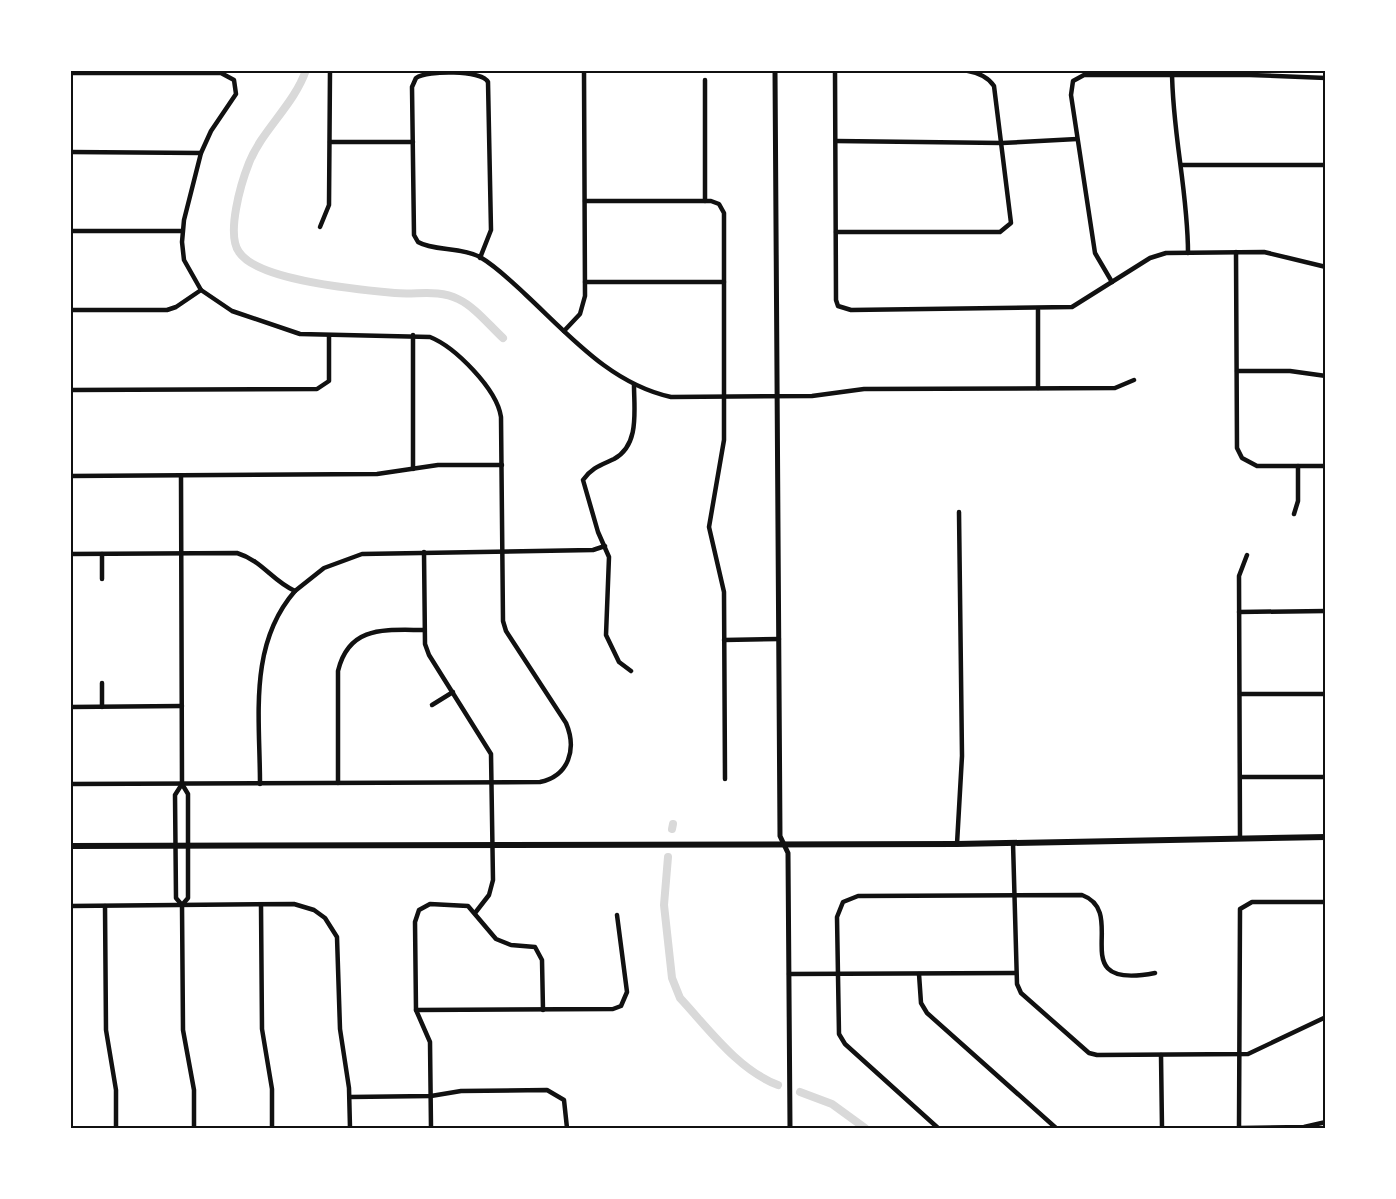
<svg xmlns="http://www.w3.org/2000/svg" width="1396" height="1199" viewBox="0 0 1396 1199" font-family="Manrope,sans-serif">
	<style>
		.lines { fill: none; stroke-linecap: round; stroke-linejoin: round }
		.canal { stroke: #d9d9d9; stroke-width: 8 }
		.minor { stroke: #111; stroke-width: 4.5 }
		.tertiary { stroke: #111; stroke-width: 5 }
		.secondary { stroke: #111; stroke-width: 6 }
		.neatline { fill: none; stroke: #111; stroke-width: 2 }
	</style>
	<rect width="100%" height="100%" fill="#fff"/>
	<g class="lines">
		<g class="canal">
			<path d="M306 70C294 105 262 130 249 163 241 183 226 234 239 252 258 281 361 290 395 293 417 295 438 289 458 299 475 307 489 325 503 338"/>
			<polyline points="672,829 673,824"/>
			<path d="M668 857 664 905 672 978 680 998C708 1028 738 1070 778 1085"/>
			<polyline points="800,1092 832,1104 865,1128"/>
		</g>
		<g class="minor">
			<polyline points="835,70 836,300 838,306 851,310 1072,307 1150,258 1166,253 1264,252 1326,267"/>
			<path d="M1172 70C1172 132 1188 191 1188 253"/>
			<path d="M70 73H221L234 80 236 94 211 131 201 153 184 220 182 242 184 260 201 290 232 311 300 334 430 337C455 347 497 389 501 417L503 621 506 631 566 723C577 749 569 776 540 782L70 784"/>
			<polyline points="705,80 705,201"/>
			<polyline points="836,141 1002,143 1077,139"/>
			<polyline points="330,142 413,142"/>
			<polyline points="70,152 201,153"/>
			<polyline points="1182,165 1326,165"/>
			<polyline points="585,201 711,201 719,204 724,213 724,440 709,527 724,592 725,779"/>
			<polyline points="320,227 329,205 330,70"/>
			<polyline points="70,231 182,231"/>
			<path d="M836 232H1000L1011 223 994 86C979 63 938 71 913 70"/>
			<polyline points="1236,252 1237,448 1242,458 1257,466 1326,466"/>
			<path d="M480 258 491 230 488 82C481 70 428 70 416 78L412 87 414 235 418 242C433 251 461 247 480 257 497 267 512 282 526 295 570 336 611 384 671 397L812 396 864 389 1115 388 1134 380"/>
			<polyline points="585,282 724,282"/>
			<polyline points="1112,282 1095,253 1071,95 1073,81 1084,75 1250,75 1326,78"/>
			<polyline points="70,310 167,310 176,307 201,290"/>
			<polyline points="1038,310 1038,388"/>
			<polyline points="564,331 580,314 585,296 584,70"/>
			<polyline points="413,335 413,469"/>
			<polyline points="1237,371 1290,371 1326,376"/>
			<polyline points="70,390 317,389 329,381 329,336"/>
			<polyline points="70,476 377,474 438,465 502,465"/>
			<polyline points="181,476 182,784 188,794 188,898 182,905 176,898 175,795 182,784"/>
			<polyline points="1294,514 1298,501 1298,466"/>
			<polyline points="424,552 425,644 429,655 491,754 493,880 489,895 475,913"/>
			<path d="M70 554 237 553C263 561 272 581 295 591L324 568 362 554 593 550 605 546"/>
			<polyline points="102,579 102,554"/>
			<polyline points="1239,612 1326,611"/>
			<polyline points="724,640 779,639"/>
			<path d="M631 671 619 662 606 635 609 557 598 532 583 480C591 468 601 465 614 459 640 445 634 410 634 385"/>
			<polyline points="102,683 102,707"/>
			<polyline points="1240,694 1326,694"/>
			<polyline points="432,705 453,692"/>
			<polyline points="70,707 182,706"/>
			<polyline points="1241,777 1326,777"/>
			<path d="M338 783V671C349 625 385 630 424 630"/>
			<path d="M260 784C260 717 248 645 295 591"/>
			<polyline points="1240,838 1239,576 1247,555"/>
			<polyline points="1013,843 1017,984 1021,993 1089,1053 1097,1055 1248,1054 1326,1017"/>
			<polyline points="957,844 962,756 959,512"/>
			<polyline points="182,905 183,1030 194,1090 194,1128"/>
			<polyline points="261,905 262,1029 272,1089 272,1128"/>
			<polyline points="70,906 294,904 314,910 325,918 337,937 340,1029 349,1088 350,1128"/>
			<polyline points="105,906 106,1030 116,1090 116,1128"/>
			<polyline points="789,974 1015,973"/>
			<polyline points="919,974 921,1003 927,1013 1056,1128"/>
			<polyline points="416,1010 613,1009 621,1006 627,992 617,915"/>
			<polyline points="1161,1055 1162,1128"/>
			<polyline points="350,1097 431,1096 461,1091 547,1090 564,1100 567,1128"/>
			<polyline points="431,1128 430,1042 416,1010 415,922 419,910 430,904 468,906 496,939 511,945 535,947 542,960 543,1010"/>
			<path d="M938 1128 845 1044 839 1034 837 917 843 902 858 896 1082 895C1131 913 1061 991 1155 973"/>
			<polyline points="1239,1128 1240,909 1252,902 1326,902"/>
			<polyline points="1239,1128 1304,1127 1326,1122"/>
		</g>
		<polyline class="tertiary" points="775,70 780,836 788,853 790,1128"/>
		<polyline class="secondary" points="70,846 957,844 1326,837"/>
	</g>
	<rect width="1396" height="1199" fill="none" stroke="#ffffff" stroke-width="144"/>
	<rect x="72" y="72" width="1252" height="1055" class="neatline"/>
</svg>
